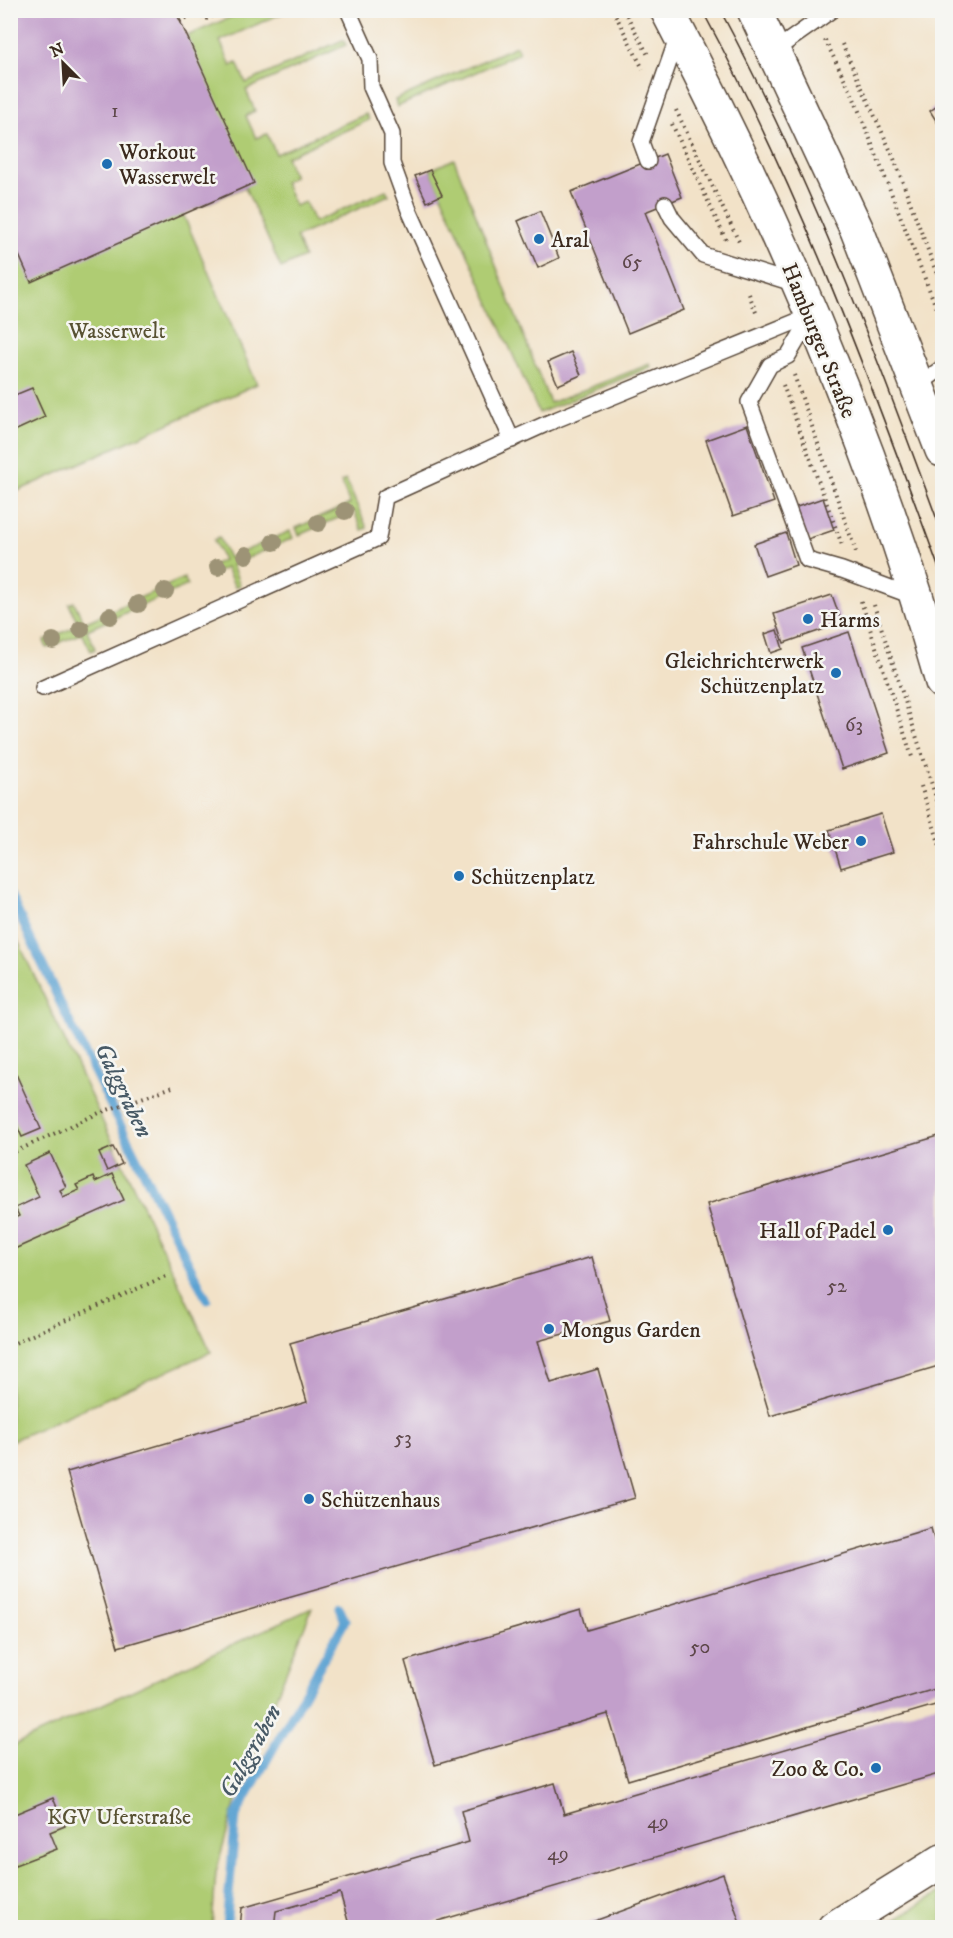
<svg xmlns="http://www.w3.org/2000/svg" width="953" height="1938" viewBox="0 0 953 1938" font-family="'IM FELL DW Pica',serif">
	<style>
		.green { fill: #afcc73; stroke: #757b48; stroke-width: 1.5 }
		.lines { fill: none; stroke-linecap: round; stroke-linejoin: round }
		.stream { stroke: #5ba2d2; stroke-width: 9 }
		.building { fill: #c29fcb }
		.service-casing { stroke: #564638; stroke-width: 18 }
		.secondary-casing { stroke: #564638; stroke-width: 36 }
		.motorway-casing { stroke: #564638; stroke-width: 36 }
		.path { stroke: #564638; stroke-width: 4; stroke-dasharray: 1.5 4.5; stroke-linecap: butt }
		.service { stroke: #fff; stroke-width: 15 }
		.secondary { stroke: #fff; stroke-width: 33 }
		.motorway { stroke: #fff; stroke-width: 33 }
		.tram { stroke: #3b2a1e; stroke-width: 1.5 }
		.tree { fill: #9d9376 }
		.poi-dot { fill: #1f6fb2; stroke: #f6f6f2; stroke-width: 2 }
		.labels { text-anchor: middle; stroke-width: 5; stroke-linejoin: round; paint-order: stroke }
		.number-label { font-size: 20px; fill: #5d4749 }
		.poi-label { font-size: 22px; fill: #3b2a1e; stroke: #f6f6f2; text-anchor: start }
		.park-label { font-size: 22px; fill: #585233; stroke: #f6f6f2 }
		.street-label { font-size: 22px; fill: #3b2a1e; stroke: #f6f6f2 }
		.water-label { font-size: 24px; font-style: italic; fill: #485a66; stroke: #f6f6f2 }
	</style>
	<rect width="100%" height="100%" fill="#f6f6f2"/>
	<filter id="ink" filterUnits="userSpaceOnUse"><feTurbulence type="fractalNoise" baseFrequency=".0167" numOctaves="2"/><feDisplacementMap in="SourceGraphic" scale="12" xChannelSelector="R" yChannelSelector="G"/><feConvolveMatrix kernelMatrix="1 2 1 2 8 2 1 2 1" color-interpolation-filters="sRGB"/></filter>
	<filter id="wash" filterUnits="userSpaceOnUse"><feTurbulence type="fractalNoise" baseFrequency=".008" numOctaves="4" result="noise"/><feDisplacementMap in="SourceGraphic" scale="24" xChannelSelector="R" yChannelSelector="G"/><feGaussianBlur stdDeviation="1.35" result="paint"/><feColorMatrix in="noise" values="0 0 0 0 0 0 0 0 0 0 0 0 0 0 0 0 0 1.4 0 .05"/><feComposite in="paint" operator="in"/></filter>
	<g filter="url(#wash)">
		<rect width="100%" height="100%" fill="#f2e2c8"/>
		<g class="green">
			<polygon points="10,11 187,36 245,11 287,11 220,41 231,66 237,63 246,83 343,40 346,45 246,90 255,111 246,116 256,138 267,134 276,154 366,114 369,120 286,157 294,177 284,182 295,206 305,202 314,222 386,190 389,195 296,237 304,257 281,268 245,187 183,214 257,384 11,494"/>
			<polygon points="516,46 519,53 397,107 395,100"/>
			<polygon points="454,159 550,403 650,364 651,367 539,413 430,170"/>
			<polygon points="346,480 367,528 362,530 354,511 299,535 296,528 350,504 341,482"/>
			<polygon points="290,531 293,538 232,565 240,585 235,587 226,568 213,574 209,567 223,560 214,540 219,537 229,558"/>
			<polygon points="184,578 188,585 87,630 95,649 91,651 82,633 47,648 44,641 79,625 69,604 74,602 84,623"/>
			<polygon points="10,924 211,1352 11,1441 10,1441"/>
			<polygon points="312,1608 240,1786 216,1872 212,1927 11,1927 10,1747"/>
			<polygon points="942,1891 942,1927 883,1927"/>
		</g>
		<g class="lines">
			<g class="stream">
				<polyline points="10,895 65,1013 207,1300"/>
				<polyline points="226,1928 236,1815 345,1621 339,1607"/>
			</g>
		</g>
		<g id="blocks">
			<g class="building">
				<polygon points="10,10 175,10 254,183 31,282 10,235"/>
				<polygon points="942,103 942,130 930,111"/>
				<polygon points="665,154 682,197 645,212 684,310 628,333 571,192"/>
				<polygon points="430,170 442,195 427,202 415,176"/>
				<polygon points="540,211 559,258 538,268 518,221"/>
				<polygon points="571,352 581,375 558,385 548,362"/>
				<polygon points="32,388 45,417 10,433 10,397"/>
				<polygon points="747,425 774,502 733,516 706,440"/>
				<polygon points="823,498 834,530 802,541 791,509"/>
				<polygon points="786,533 796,565 765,576 754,544"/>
				<polygon points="832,595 842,623 784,643 774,614"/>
				<polygon points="777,630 783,649 771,653 765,634"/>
				<polygon points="849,632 889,753 842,769 802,648"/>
				<polygon points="881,814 893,852 841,868 829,830"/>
				<polygon points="16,1074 41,1129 22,1137 10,1111 10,1076"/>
				<polygon points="942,1135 942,1365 770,1416 707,1204"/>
				<polygon points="113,1147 122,1164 107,1171 99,1153"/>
				<polygon points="50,1153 66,1187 60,1190 63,1197 79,1190 76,1185 93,1177 95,1182 112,1174 124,1200 10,1251 10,1220 19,1216 15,1208 39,1197 24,1165"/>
				<polygon points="592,1257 610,1321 538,1341 551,1383 598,1369 635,1498 118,1647 67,1472 307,1402 290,1343"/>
				<polygon points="931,1528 942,1568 942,1687 628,1780 608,1714 435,1765 405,1661 581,1609 587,1630"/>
				<polygon points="942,1703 942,1773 414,1928 350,1928 340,1893 276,1911 274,1928 240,1928 242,1908 469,1842 461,1811 555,1783 564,1814"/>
				<polygon points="53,1798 65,1826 50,1832 57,1849 10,1867 10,1816"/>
				<polygon points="723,1874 742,1928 578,1928 578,1927"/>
			</g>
		</g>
	</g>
	<g filter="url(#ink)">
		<use href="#blocks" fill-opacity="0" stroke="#564638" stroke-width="1.5"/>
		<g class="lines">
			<defs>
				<g id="service">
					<polyline points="348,10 370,59 371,87 392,134 392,163 409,210 512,440"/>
					<polyline points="774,51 832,10"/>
					<polyline points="648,161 641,142 678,36"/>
					<polyline points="665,204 672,218 703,255 796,284"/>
					<polyline points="812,315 788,356 770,365 749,402 807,560 842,570 915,597"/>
					<polyline points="918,385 942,368"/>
					<polyline points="43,688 378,538 385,497 548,423 812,315"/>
				</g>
				<g id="secondary">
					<path d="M667 10C780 224 876 450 942 682"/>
					<polyline points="754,10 857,230 942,450"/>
				</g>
				<polyline id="motorway" points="834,1928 942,1861"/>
			</defs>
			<use href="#service" class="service-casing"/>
			<use href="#secondary" class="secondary-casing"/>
			<use href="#motorway" class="motorway-casing"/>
			<g class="path">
				<polyline points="613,10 643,69"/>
				<polyline points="624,10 648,55"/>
				<polyline points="200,11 204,20 226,10"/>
				<polyline points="180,21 202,11"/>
				<polyline points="825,40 853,96 942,322"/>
				<polyline points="842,44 893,156 942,288"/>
				<polyline points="676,110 740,244"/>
				<polyline points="672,124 726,240"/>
				<polyline points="749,294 757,315"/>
				<polyline points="794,375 856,552"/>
				<polyline points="783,385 842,545"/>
				<polyline points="861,601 912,757"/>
				<polyline points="874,605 942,816"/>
				<polyline points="921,786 942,852"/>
				<polyline points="10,1154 99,1113 175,1086"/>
				<polyline points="10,1345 166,1276"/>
			</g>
			<use href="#service" class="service"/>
			<use href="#secondary" class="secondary"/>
			<use href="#motorway" class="motorway"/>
			<g class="tram">
				<path d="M702 10C800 191 872 385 942 577"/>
				<path d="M720 10C810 177 877 356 942 533"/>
			</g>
		</g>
		<g class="tree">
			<circle cx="345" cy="511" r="9"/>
			<circle cx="318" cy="523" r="9"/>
			<circle cx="274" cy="542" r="9"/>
			<circle cx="246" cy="555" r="9"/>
			<circle cx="218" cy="567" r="9"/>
			<circle cx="165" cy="591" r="9"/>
			<circle cx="138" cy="604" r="9"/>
			<circle cx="110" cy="616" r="9"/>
			<circle cx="81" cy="629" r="9"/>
			<circle cx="53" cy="641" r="9"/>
		</g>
	</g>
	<g class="poi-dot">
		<circle cx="107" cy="164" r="6"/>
		<circle cx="539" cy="239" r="6"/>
		<circle cx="808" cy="619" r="6"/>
		<circle cx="836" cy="673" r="6"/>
		<circle cx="861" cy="841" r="6"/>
		<circle cx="459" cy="876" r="6"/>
		<circle cx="888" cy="1230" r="6"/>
		<circle cx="549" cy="1329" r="6"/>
		<circle cx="309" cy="1499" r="6"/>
		<circle cx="876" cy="1768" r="6"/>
	</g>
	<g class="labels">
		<g class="number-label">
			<text x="115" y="117">1</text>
			<text x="632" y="268">65</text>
			<text x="854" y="731">63</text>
			<text x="837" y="1292">52</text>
			<text x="403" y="1444">53</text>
			<text x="700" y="1653">50</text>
			<text x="658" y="1828">49</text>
			<text x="558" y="1860">49</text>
		</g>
		<g class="poi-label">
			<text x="119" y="159">Workout<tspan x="119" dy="25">Wasserwelt</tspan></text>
			<text x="551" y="247">Aral</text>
			<text x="820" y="627">Harms</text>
			<text x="824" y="668" text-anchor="end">Gleichrichterwerk<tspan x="824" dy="25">Schützenplatz</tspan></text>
			<text x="849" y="849" text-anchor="end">Fahrschule Weber</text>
			<text x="471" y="884">Schützenplatz</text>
			<text x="876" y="1238" text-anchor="end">Hall of Padel</text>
			<text x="561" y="1337">Mongus Garden</text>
			<text x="321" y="1507">Schützenhaus</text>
			<text x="864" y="1776" text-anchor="end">Zoo &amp; Co.</text>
		</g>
		<g class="park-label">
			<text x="117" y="338">Wasserwelt</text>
			<text x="119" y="1824">KGV Uferstraße</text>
		</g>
		<g class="street-label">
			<text transform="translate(820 340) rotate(68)" y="8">Hamburger Straße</text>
		</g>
		<g class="water-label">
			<text transform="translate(124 1090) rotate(64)" y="8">Galggraben</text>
			<text transform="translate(250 1751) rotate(-61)" y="8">Galggraben</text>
		</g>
	</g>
	<rect width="953" height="1938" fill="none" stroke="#f6f6f2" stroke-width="36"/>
	<g transform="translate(63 63) rotate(336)" stroke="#f6f6f2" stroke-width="4.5" paint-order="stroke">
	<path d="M0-4.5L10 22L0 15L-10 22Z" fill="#3b2a1e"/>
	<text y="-9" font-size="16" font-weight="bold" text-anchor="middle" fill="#3b2a1e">N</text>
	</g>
</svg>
